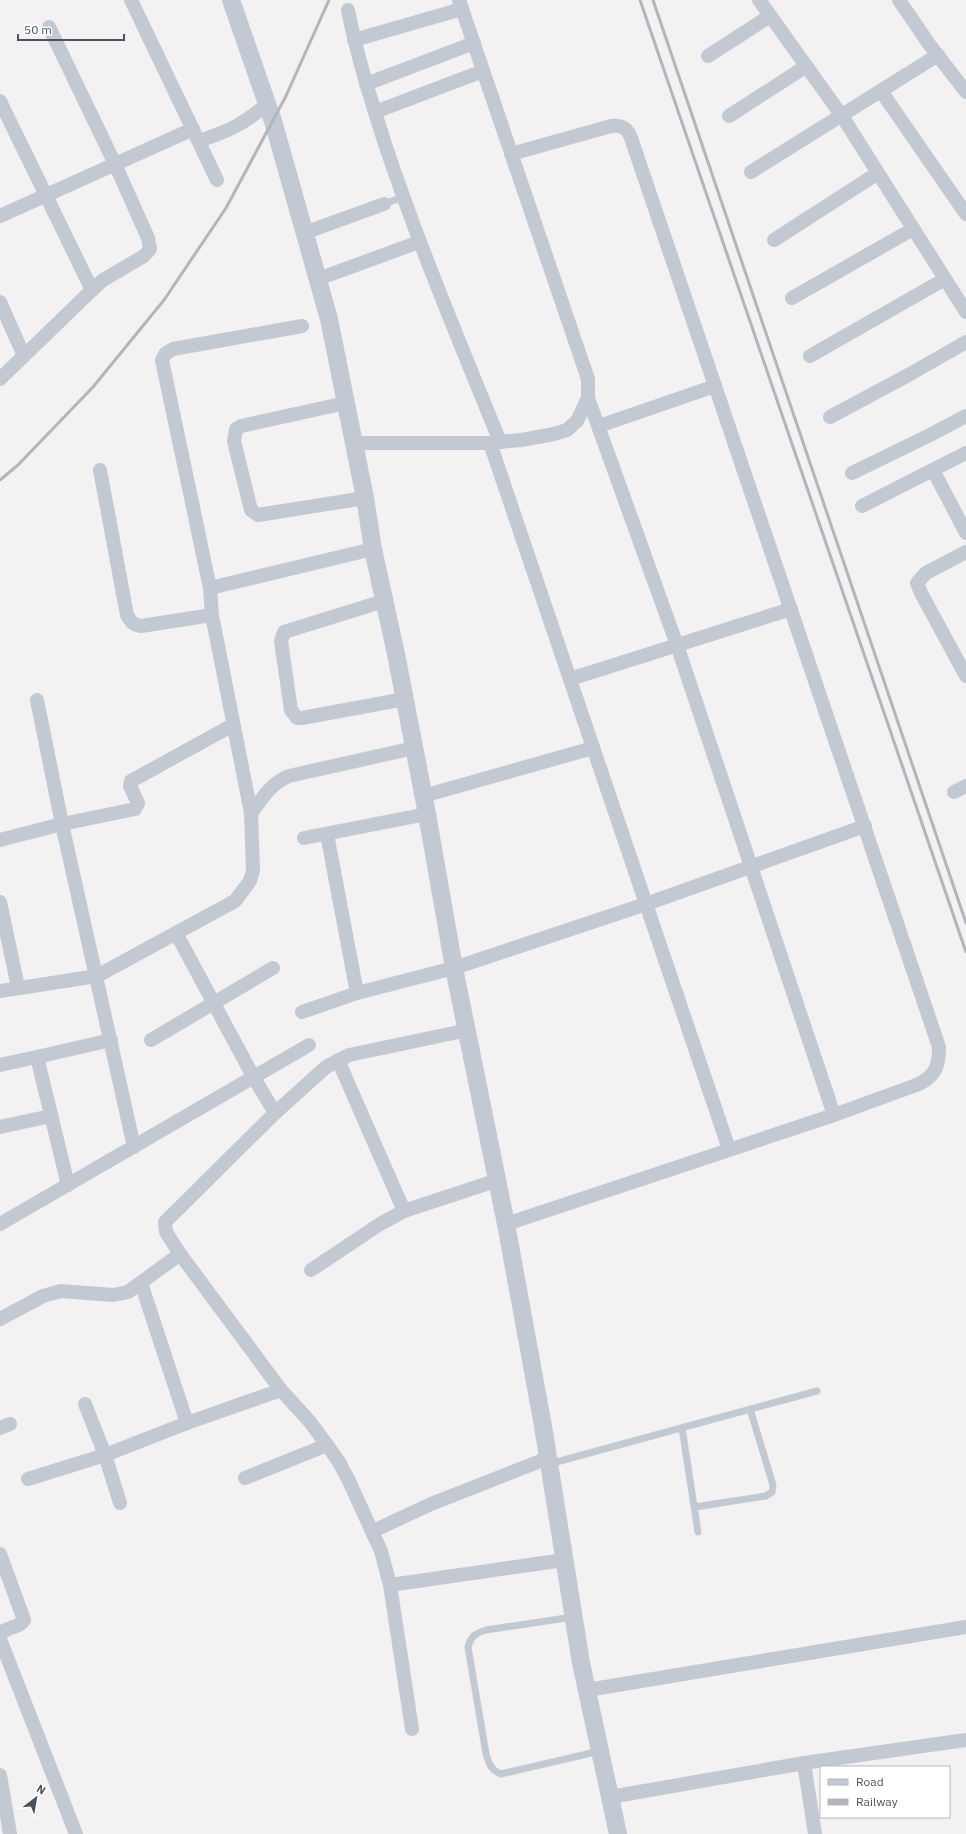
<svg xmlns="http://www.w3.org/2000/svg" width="966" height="1834" viewBox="0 0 966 1834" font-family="'IBM Plex Sans',sans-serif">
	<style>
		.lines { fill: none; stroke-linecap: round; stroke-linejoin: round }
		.service { stroke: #c2c9d2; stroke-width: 7 }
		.minor { stroke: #c2c9d2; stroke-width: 14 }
		.tertiary { stroke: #c2c9d2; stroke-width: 18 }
		.rail { stroke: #b3b5bb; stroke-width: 3 }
	</style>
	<rect width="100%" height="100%" fill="#f3f1f1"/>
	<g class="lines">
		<g class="service">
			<polyline points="384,204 403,197"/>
			<polyline points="682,1428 698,1532"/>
			<polyline points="549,1464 817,1391"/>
			<polyline points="695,1507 766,1496 772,1492 773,1485 750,1409"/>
			<path d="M573 1617 486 1630C476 1633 471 1636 468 1647L486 1754C489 1764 491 1770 501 1774L600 1751"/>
		</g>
		<g class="minor">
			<polyline points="131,0 217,180"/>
			<polyline points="759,0 842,116 966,312"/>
			<polyline points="899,0 929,44 966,92"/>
			<path d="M348 10C357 56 371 100 385 144 419 246 460 343 500 442"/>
			<polyline points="354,40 462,9"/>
			<polyline points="708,56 770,16"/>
			<polyline points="366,84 474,43"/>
			<polyline points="881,91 966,214"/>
			<polyline points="0,101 92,290"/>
			<polyline points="375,112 483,71"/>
			<polyline points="729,116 805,67"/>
			<path d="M199 141C228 131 243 125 267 104"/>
			<polyline points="751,172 938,55"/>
			<polyline points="0,216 193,129"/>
			<polyline points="304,233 384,204"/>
			<polyline points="774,240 878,173"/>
			<polyline points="318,279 419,242"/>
			<polyline points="792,298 913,229"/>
			<polyline points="0,302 24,356"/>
			<polyline points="810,356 945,279"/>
			<polyline points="0,379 92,290 103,280 144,256 150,249 148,238 115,164 49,27"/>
			<polyline points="588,398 677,645 834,1115"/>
			<polyline points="346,403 241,426 236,429 234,441 251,510 258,515 365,498"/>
			<polyline points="830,417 912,373 966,342"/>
			<polyline points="599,426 715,386"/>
			<polyline points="354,443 490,443 521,440 554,434 567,430 577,421 588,398 588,379 459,0"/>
			<polyline points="490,443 729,1149"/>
			<path d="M100 470 127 615C131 622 133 625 141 626L212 615"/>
			<polyline points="933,470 966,533"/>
			<polyline points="852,473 930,435 966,416"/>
			<polyline points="862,506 966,453"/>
			<polyline points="966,552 926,573 917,583 921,593 966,676"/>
			<polyline points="210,588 373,549"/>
			<polyline points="384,601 284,632 281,641 291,710 297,718 302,718 405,699"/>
			<polyline points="570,679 791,609"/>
			<polyline points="37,700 62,824 134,1147"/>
			<polyline points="954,792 966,786"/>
			<polyline points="423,796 593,748"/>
			<path d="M251 813C262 799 271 783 289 776L414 748"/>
			<polyline points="327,834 357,993"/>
			<polyline points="304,838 427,814"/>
			<polyline points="0,840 62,824 135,809 138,803 130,786 131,781 233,725"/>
			<polyline points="0,902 18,987"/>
			<polyline points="176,933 254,1078 275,1113"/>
			<polyline points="0,991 97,976 235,901 250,881 253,870 251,813 212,615 210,588 162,360 166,353 173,349 302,326"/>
			<polyline points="302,1012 357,993 454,968 646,904 865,826"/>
			<polyline points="151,1040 273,968"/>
			<polyline points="338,1060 404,1211"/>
			<polyline points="0,1065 37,1057"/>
			<polyline points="0,1127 51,1116"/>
			<polyline points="68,1185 37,1057 111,1040"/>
			<polyline points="0,1224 309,1045"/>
			<path d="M506 1224 834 1115 919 1084C936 1075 939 1066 939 1047L630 135C625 127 621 125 611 126L511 154"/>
			<polyline points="311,1270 380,1224 404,1211 498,1180"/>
			<polyline points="141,1283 187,1423"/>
			<polyline points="0,1319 43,1296 61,1291 113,1295 128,1292 180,1254"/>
			<polyline points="85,1404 105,1455 120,1503"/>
			<polyline points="0,1428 10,1424"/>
			<polyline points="245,1478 327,1445"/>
			<polyline points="28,1479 105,1455 187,1423 281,1390"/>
			<polyline points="373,1531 431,1504 548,1458"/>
			<path d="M0 1554 24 1620C19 1629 5 1626 0 1635"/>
			<polyline points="390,1585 564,1560"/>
			<polyline points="0,1639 76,1834"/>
			<polyline points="587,1690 966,1627"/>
			<polyline points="412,1729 390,1585 381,1551 348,1479 339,1462 327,1445 310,1422 281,1390 180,1254 166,1232 165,1222 275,1113 326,1067 349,1055 468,1030"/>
			<polyline points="804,1763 815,1834"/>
			<polyline points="0,1775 10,1834"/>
			<polyline points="610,1797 804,1763 966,1740"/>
		</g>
		<polyline class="tertiary" points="231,0 273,121 329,319 365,498 373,549 396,654 427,814 454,968 506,1224 543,1426 581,1663 618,1834"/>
		<g class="rail">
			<polyline points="640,0 966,952"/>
			<polyline points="653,0 966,923"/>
			<polyline points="0,480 18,465 93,387 164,300 226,208 286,96 329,0"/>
		</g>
	</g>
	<rect x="820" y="1766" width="130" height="52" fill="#ffffff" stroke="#b6babf"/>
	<rect x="828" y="1779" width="20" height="6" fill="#c2c9d2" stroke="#b6babf"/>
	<text x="856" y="1786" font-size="12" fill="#49525e">Road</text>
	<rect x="828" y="1799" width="20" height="6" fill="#b3b5bb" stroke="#b6babf"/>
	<text x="856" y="1806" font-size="12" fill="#49525e">Railway</text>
	<g transform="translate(36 1798) rotate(31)" stroke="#ffffff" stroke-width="3" paint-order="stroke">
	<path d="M0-3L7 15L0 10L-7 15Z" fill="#49525e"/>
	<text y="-6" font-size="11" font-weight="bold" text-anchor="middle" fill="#49525e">N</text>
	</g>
	<path d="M18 34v6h106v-6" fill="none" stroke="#49525e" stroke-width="2"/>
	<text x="24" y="34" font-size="12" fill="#49525e" stroke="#ffffff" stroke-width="3" paint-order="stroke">50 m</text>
</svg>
